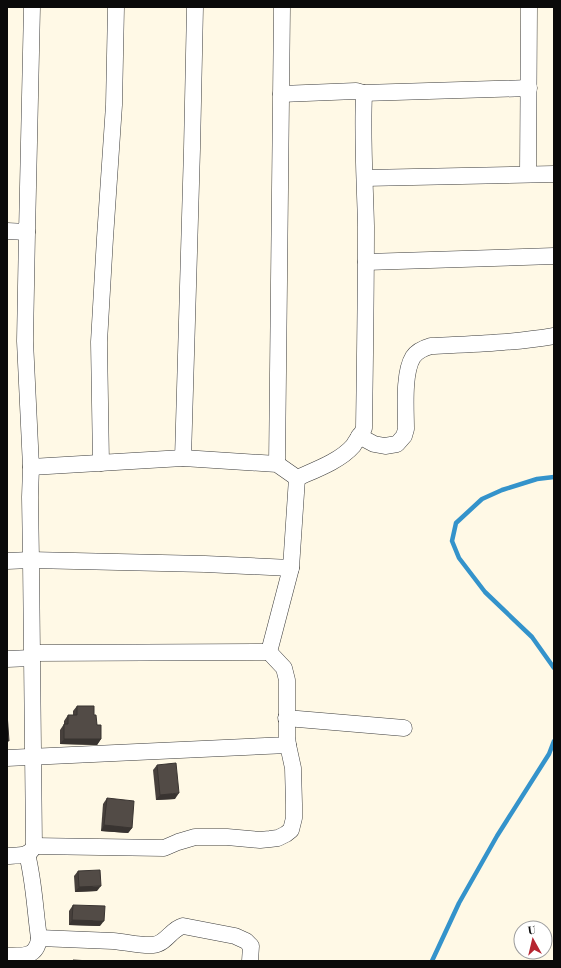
<svg xmlns="http://www.w3.org/2000/svg" width="561" height="968" viewBox="0 0 561 968" font-family="'Playfair Display',serif">
	<style>
		.lines { fill: none; stroke-linecap: round; stroke-linejoin: round }
		.stream { stroke: #3493cb; stroke-width: 4.5 }
		.street-casing { stroke: #3d3d3d; stroke-width: 17 }
		.street { stroke: #fff; stroke-width: 16 }
		.wall { fill: #47403c }
		.shaded-wall { fill: #393431 }
		.building { fill: #524b46; stroke: #393431 }
	</style>
	<rect width="100%" height="100%" fill="#fff9e6"/>
	<g class="lines">
		<g class="stream">
			<polyline points="554,477 537,479 502,490 482,499 456,523 452,541 459,558 485,592 532,637 554,668"/>
			<polyline points="432,961 459,903 497,836 549,754 554,741"/>
		</g>
		<defs>
			<g id="street">
				<polyline points="363,93 529,88"/>
				<polyline points="528,174 529,7"/>
				<polyline points="365,178 554,174"/>
				<polyline points="7,231 27,232 32,7"/>
				<polyline points="366,262 554,256"/>
				<path d="M359 436 374 444 385 446 397 444 404 436 406 429C406 410 403 373 413 357 417 351 424 348 431 346 472 344 513 343 554 336"/>
				<polyline points="183,458 192,149 195,7"/>
				<polyline points="101,463 99,342 105,238 114,105 116,7"/>
				<polyline points="277,464 282,7"/>
				<path d="M31 467 183 458 277 464 297 478C315 470 340 461 353 446 355 443 357 439 360 436 362 433 363 431 364 428 365 360 366 293 366 226 365 183 362 139 364 95L363 93 356 91 281 94"/>
				<polyline points="7,561 31,560 205,564 291,568"/>
				<polyline points="32,653 269,652"/>
				<polyline points="7,659 32,658"/>
				<polyline points="286,718 404,728"/>
				<polyline points="7,758 288,745 287,737 287,680 284,668 269,652 291,568 297,478"/>
				<polyline points="34,846 164,848 178,842 195,837 227,837 260,840 270,839 278,838 286,834 291,830 294,818 294,804 293,768 288,745"/>
				<path d="M7 856C17 855 30 857 34 846L31 560 30 497 31 467 25 341 27 232"/>
				<path d="M39 938C63 939 88 940 113 941 126 942 140 946 153 945 166 944 171 929 183 926L235 936 246 941 251 946 250 961"/>
				<path d="M7 956C22 956 37 958 39 938 35 910 34 881 27 854"/>
			</g>
		</defs>
		<use href="#street" class="street-casing"/>
		<use href="#street" class="street"/>
	</g>
	<g class="wall">
		<polygon points="77,706 94,715 101,739 97,745 60,744 60,730 64,724 64,721 68,715 73,715 73,711"/>
		<polygon points="157,765 175,799 156,800 153,770"/>
		<polygon points="107,798 132,828 128,833 101,831 103,804"/>
		<polygon points="78,871 97,891 75,892 74,876"/>
		<polygon points="73,905 100,926 69,925 69,911"/>
	</g>
	<g class="shaded-wall">
		<polygon points="64,739 101,739 97,745 60,744"/>
		<polygon points="179,793 175,799 156,800 160,795"/>
		<polygon points="104,825 132,828 128,833 101,831"/>
		<polygon points="101,886 97,891 75,892 79,887"/>
		<polygon points="72,920 104,921 100,926 69,925"/>
	</g>
	<g class="building">
		<polygon points="77,706 94,706 94,715 96,715 97,725 101,725 101,739 64,739 64,724 68,724 68,715 77,715"/>
		<polygon points="7,713 9,741 7,741"/>
		<polygon points="176,763 179,793 160,795 157,765"/>
		<polygon points="107,798 134,801 132,828 104,825"/>
		<polygon points="100,870 101,886 79,887 78,871"/>
		<polygon points="73,905 105,906 104,921 72,920"/>
		<polygon points="73,960 91,961 73,961"/>
	</g>
	<rect width="561" height="968" fill="none" stroke="#0a0a0a" stroke-width="16"/>
	<g transform="translate(533 940) rotate(352)"><circle r="19" fill="#ffffff" stroke="#9d9d9d"/>
	<path d="M0-3L7 15L0 10L-7 15Z" fill="#b62530"/>
	<text y="-6" font-size="11" font-weight="bold" text-anchor="middle" fill="#0a0a0a">U</text>
	</g>
</svg>
